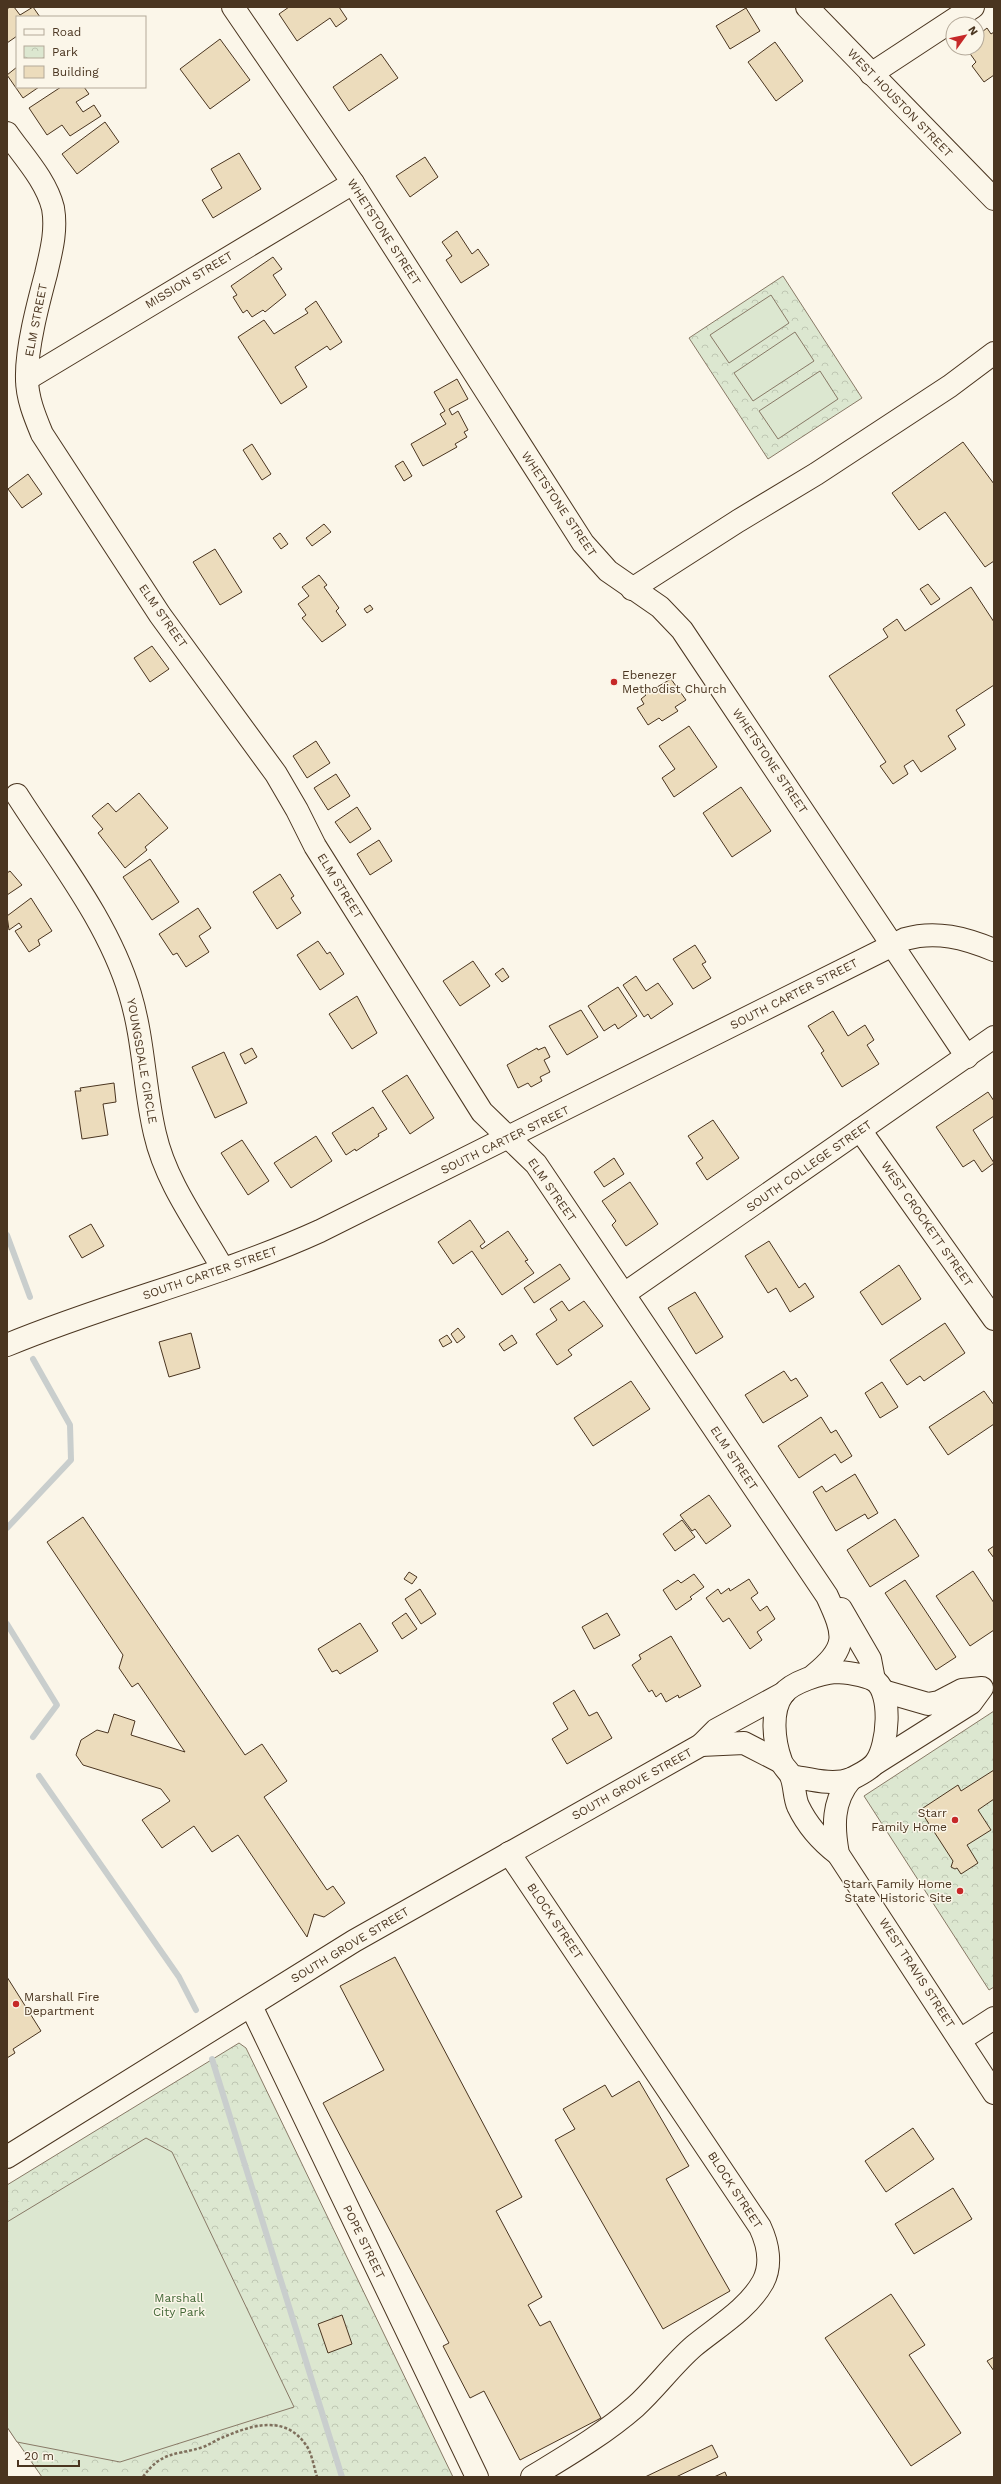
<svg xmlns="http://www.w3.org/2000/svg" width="1001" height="2484" viewBox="0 0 1001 2484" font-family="'Work Sans',sans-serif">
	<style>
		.park { fill: url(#park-crowns); stroke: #887966 }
		.pitch { fill: #dce7d0; stroke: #887966 }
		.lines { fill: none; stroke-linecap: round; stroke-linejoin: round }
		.stream { stroke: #c9cecd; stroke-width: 6 }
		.building { fill: #ecdcbc; stroke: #4a3520 }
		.minor-casing { stroke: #4a3520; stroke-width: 24 }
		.major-casing { stroke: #4a3520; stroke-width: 24 }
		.path { stroke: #7f6f5c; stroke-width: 2.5; stroke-dasharray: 3 2; stroke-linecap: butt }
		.minor { stroke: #fbf6e9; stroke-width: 22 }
		.major { stroke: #fbf6e9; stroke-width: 22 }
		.poi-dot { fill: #c62828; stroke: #fbf6e9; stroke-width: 1.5 }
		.labels { text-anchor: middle; stroke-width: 3; stroke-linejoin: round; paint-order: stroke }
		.street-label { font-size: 12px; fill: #4a3520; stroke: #fbf6e9 }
		.poi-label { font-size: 12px; fill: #4a3520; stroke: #fbf6e9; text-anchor: start }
		.park-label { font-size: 12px; fill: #436837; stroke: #fbf6e9 }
	</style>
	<defs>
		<pattern id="park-crowns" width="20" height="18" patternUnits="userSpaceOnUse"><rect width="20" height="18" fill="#dce7d0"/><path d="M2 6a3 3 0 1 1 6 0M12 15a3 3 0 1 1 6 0" fill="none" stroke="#bec7b2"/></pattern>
	</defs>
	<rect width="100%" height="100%" fill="#fbf6e9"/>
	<g class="park">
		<polygon points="783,276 862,398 768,459 689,338"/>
		<polygon points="994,1711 994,1987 989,1990 864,1796"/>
		<polygon points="239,2043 246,2048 453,2477 42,2477 7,2427 7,2185"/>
	</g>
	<g class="pitch">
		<polygon points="771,295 789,323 729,363 710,335"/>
		<polygon points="795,332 814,361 753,401 734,373"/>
		<polygon points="820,371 838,399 778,439 759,411"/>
		<polygon points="146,2138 172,2152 294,2407 120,2462 17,2442 7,2427 7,2222"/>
	</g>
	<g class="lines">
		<g class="stream">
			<polyline points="7,1235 30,1297"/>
			<polyline points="7,1528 71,1460 70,1425 33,1359"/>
			<polyline points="7,1624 57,1705 33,1737"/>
			<polyline points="39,1776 179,1977 196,2010"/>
			<polyline points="212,2059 342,2477"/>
		</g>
	</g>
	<g class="building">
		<polygon points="10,7 14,7 20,15 33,7 40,17 17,17 17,36 7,43 7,9"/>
		<polygon points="289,7 339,7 347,19 336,27 330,18 297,41 279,14"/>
		<polygon points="746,8 760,31 730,49 716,26"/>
		<polygon points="987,28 991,34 994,32 994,75 984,82 972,66 976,62 966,48 977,48 977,36"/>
		<polygon points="220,39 250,80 210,109 180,69"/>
		<polygon points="775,42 803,81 776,101 748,62"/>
		<polygon points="381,54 398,78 349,111 333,87"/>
		<polygon points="17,67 17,87 39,87 23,98 7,75"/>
		<polygon points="61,87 84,87 89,94 76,102 83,112 94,105 101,116 70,136 62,125 47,135 29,108"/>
		<polygon points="105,122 119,142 77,174 62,154"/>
		<polygon points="239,153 261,189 213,218 202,200 222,188 211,169"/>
		<polygon points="425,157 438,177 410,197 396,176"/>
		<polygon points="457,231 472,254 478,249 489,265 461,283 446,260 452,256 442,242"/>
		<polygon points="273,257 282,269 273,275 286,295 265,312 263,310 252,317 247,310 243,313 233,297 237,295 231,286"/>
		<polygon points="316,301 342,342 330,350 327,346 295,367 307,387 281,404 238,337 264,320 274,334 308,313 305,309"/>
		<polygon points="457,379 468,399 449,409 452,415 458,411 468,430 464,432 467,437 455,444 457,447 423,466 411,444 446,424 440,414 445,411 434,392"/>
		<polygon points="963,442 994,484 994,561 985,567 945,512 919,530 892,493"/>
		<polygon points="252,444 271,474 262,480 243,450"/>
		<polygon points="403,461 412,476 404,481 395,466"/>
		<polygon points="28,474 42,494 22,508 8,489"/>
		<polygon points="324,524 331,532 312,546 306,538"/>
		<polygon points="280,533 288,544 281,549 273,538"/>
		<polygon points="215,549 242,592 220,605 193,562"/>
		<polygon points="319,575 327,585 324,587 339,608 336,611 346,625 322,642 302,618 306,615 298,604 309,596 302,587"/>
		<polygon points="928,584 940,599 931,605 920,589"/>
		<polygon points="971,587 994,622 994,685 956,710 965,725 948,736 956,749 921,772 913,760 904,766 908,774 893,784 880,766 886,762 829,676 888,637 883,629 897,619 905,631"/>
		<polygon points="370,605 373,609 367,613 364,609"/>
		<polygon points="152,646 169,669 150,682 134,658"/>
		<polygon points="671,679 686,700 675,707 678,711 662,721 659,718 648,725 637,708 644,704 641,699 646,695 645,694"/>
		<polygon points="689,726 717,767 674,797 662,778 675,769 659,746"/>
		<polygon points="316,741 330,763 307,778 293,756"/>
		<polygon points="336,774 350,796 328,810 314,788"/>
		<polygon points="741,787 771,831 732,857 703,813"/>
		<polygon points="139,793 168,828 145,847 147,850 125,868 98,833 103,829 92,816 108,803 116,812"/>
		<polygon points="357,807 371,829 350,843 335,822"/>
		<polygon points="379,840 392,861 370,875 357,854"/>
		<polygon points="150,859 179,902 152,920 123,877"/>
		<polygon points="10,871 22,885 7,895 7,873"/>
		<polygon points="280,874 294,896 291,898 301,913 277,929 253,892"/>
		<polygon points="31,898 52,931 38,940 40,945 29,952 15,931 22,927 19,923 9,930 7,916"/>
		<polygon points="198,908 211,928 199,936 209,952 186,967 177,953 173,955 159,934"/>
		<polygon points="318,941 327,954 330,952 344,974 320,990 297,955"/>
		<polygon points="695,945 706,962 702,964 711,978 693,989 673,959"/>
		<polygon points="473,961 490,986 460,1006 443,981"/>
		<polygon points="503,968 509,977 502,982 495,974"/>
		<polygon points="636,976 646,991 658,983 673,1004 651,1019 648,1014 644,1017 623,985"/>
		<polygon points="618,987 637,1016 618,1029 615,1024 604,1031 588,1006"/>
		<polygon points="357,996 377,1033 352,1049 329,1014"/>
		<polygon points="581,1010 598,1037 567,1055 549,1026"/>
		<polygon points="833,1011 848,1036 865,1025 874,1040 867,1045 879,1064 842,1087 821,1053 824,1051 808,1026"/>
		<polygon points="545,1047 550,1057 544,1060 550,1072 540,1077 542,1081 531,1087 528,1083 518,1088 507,1065 537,1048 538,1050"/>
		<polygon points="252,1048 257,1057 245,1064 240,1054"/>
		<polygon points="224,1052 247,1103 215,1118 192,1067"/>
		<polygon points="407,1075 434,1118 410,1134 382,1091"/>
		<polygon points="114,1083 116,1102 103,1104 108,1135 82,1139 75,1091 81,1091 80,1088"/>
		<polygon points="988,1092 994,1101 994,1116 973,1130 994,1163 982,1172 974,1160 963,1167 936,1127"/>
		<polygon points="373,1107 387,1129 378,1134 379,1136 356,1151 355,1149 346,1155 332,1133"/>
		<polygon points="713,1120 739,1158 707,1180 696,1163 703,1158 688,1136"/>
		<polygon points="316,1136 332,1161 291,1188 274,1163"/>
		<polygon points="242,1140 269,1181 248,1195 221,1153"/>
		<polygon points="614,1158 624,1174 604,1187 594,1172"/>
		<polygon points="630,1182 658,1224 626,1246 612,1225 616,1221 602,1201"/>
		<polygon points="470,1220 485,1242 480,1246 482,1249 508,1231 528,1260 525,1261 534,1273 502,1295 472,1251 453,1264 438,1242"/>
		<polygon points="91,1224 104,1246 82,1258 69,1236"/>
		<polygon points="769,1241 799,1288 805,1283 814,1297 790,1312 776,1288 768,1293 745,1256"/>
		<polygon points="560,1264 570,1279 534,1303 524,1288"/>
		<polygon points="899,1265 921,1299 882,1325 860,1292"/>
		<polygon points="695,1292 723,1337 696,1354 668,1308"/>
		<polygon points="562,1301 569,1311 584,1301 603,1326 568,1350 572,1355 557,1365 536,1334 557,1320 550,1309"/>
		<polygon points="945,1323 965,1353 924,1381 920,1376 907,1385 890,1360"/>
		<polygon points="458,1328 465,1337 457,1343 451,1334"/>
		<polygon points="191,1333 200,1368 169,1377 159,1342"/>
		<polygon points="447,1335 452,1342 443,1347 439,1340"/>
		<polygon points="512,1335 517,1343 504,1351 499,1344"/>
		<polygon points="784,1371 791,1381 796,1378 808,1396 763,1423 745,1395"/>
		<polygon points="631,1381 650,1409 593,1446 574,1418"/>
		<polygon points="882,1382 898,1407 880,1418 865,1393"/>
		<polygon points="984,1391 994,1405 994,1424 948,1455 929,1427"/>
		<polygon points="821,1417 831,1433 836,1430 852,1456 841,1463 835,1454 799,1478 778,1446"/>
		<polygon points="855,1474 878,1513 868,1519 865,1514 836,1531 813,1492 822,1486 826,1492"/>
		<polygon points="709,1495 731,1526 706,1544 695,1529 692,1531 680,1515"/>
		<polygon points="83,1517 245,1755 262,1744 287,1781 264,1797 327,1890 333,1886 345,1903 324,1917 314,1914 307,1937 238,1835 212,1852 194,1826 162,1848 142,1820 170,1801 161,1789 83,1765 76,1755 81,1740 97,1730 108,1733 114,1714 135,1721 131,1735 185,1752 138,1683 132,1687 119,1668 123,1655 47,1542"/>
		<polygon points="895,1519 919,1556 870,1587 847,1550"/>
		<polygon points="682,1520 695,1537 675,1551 663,1534"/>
		<polygon points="994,1546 994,1558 988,1550"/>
		<polygon points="973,1571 994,1603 994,1630 970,1646 936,1596"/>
		<polygon points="409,1572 417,1577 412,1584 404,1579"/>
		<polygon points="694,1574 704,1587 690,1597 692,1599 676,1610 663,1590 678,1580 681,1583"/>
		<polygon points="749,1579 758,1593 751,1598 760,1611 767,1606 775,1619 757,1632 762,1640 750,1649 729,1618 723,1622 706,1598 718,1589 721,1594 729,1588 730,1591"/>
		<polygon points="905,1580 956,1657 936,1670 885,1593"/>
		<polygon points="420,1589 436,1614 421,1624 405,1599"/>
		<polygon points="406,1613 417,1629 402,1639 392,1623"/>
		<polygon points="607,1613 620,1635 594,1649 582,1627"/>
		<polygon points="360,1623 378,1651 340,1674 337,1670 332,1672 318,1649"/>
		<polygon points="671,1636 701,1686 679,1698 678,1695 666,1702 661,1693 656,1697 652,1690 649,1692 632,1665 641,1659 639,1655"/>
		<polygon points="574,1690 589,1716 597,1712 612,1738 567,1764 552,1739 568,1729 553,1703"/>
		<polygon points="994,1770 994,1799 978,1810 991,1830 967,1845 978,1863 961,1874 957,1868 955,1869 951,1867 953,1861 920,1810 958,1785 961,1791"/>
		<polygon points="395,1957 522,2197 496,2211 542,2297 528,2305 540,2326 550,2321 601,2418 520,2460 484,2391 470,2398 443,2346 449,2343 323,2103 384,2070 340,1986"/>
		<polygon points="7,1977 41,2031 13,2049 15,2053 7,2058"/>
		<polygon points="639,2081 689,2166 666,2179 730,2291 663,2329 555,2140 575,2129 563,2109 605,2085 612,2097"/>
		<polygon points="913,2128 934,2159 886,2192 865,2161"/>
		<polygon points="953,2188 972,2219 914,2254 895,2224"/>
		<polygon points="891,2294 925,2345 909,2355 961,2433 911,2466 825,2338"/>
		<polygon points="342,2315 352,2344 328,2353 318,2324"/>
		<polygon points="994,2357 994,2371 987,2361"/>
		<polygon points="712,2445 718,2457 676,2477 645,2477"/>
		<polygon points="725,2472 727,2477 714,2477"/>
	</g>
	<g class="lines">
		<defs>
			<g id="minor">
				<polyline points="233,7 353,183 583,543 608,571 660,607 682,630 967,1057"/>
				<polyline points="871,74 973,7"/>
				<path d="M7 133C23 156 46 180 53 208 57 231 51 252 46 274 38 304 26 349 27 379 27 398 35 417 42 434L160 615 276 774 297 810 315 846 482 1112 536 1164 827 1596C845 1635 849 1647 814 1675"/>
				<polyline points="27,379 353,183"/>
				<polyline points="632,589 738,521 816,474 950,386 994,353"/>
				<path d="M17 795C57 858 108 921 130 994 144 1040 144 1088 155 1134 166 1183 199 1226 223 1269"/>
				<polyline points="860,1130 994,1319"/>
				<polyline points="624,1294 994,1037"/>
				<path d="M7 1345C110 1302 219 1277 320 1231L905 939C936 930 965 938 994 950"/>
				<polyline points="841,1609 870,1659 874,1680"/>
				<polyline points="701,1745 744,1743 781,1762"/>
				<polyline points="876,1763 971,1703 982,1688 962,1690 939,1702 928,1704 883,1691"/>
				<path d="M791 1776C810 1779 833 1786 851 1779 857 1776 872 1768 876 1762 888 1746 893 1692 874 1680 865 1675 845 1672 835 1672 822 1673 792 1682 783 1694 770 1711 774 1742 781 1761 783 1767 789 1771 791 1776 795 1785 794 1797 798 1806 807 1825 821 1841 838 1854"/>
				<path d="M851 1779C832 1801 833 1827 838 1854L994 2093"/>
				<path d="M509 1853 760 2227C768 2244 772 2265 763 2282 748 2309 717 2327 694 2346 673 2364 656 2388 635 2407 604 2434 568 2455 532 2477"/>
				<polyline points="251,2006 477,2477"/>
				<polyline points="960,2040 994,2018"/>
				<polyline points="7,2157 354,1941 701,1745 716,1730 784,1693"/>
			</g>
			<polyline id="major" points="807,7 994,199"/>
		</defs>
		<use href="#minor" class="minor-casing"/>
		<use href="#major" class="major-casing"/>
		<path class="path" d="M143 2477C162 2450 176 2456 203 2447 209 2445 214 2441 219 2439 249 2426 284 2413 306 2445 312 2453 314 2468 317 2477"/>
		<use href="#minor" class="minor"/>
		<use href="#major" class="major"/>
	</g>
	<g class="poi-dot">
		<circle cx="614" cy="682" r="4"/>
		<circle cx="955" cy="1820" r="4"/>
		<circle cx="960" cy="1891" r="4"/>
		<circle cx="16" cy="2004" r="4"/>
	</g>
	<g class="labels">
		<g class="street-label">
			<text transform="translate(900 103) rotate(46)" y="4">WEST HOUSTON STREET</text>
			<text transform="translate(384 232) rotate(57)" y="4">WHETSTONE STREET</text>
			<text transform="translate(189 280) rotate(-31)" y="4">MISSION STREET</text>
			<text transform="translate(36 320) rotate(-79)" y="4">ELM STREET</text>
			<text transform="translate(559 504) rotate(56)" y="4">WHETSTONE STREET</text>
			<text transform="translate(163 616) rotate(55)" y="4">ELM STREET</text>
			<text transform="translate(770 761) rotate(56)" y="4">WHETSTONE STREET</text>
			<text transform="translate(340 886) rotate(58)" y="4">ELM STREET</text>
			<text transform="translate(794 994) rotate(-27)" y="4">SOUTH CARTER STREET</text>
			<text transform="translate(142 1061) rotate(80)" y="4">YOUNGSDALE CIRCLE</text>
			<text transform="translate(505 1140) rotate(-26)" y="4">SOUTH CARTER STREET</text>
			<text transform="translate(809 1166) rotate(-35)" y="4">SOUTH COLLEGE STREET</text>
			<text transform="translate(552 1190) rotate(55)" y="4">ELM STREET</text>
			<text transform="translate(927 1224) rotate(55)" y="4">WEST CROCKETT STREET</text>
			<text transform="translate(210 1273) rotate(-19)" y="4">SOUTH CARTER STREET</text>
			<text transform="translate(734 1458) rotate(56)" y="4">ELM STREET</text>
			<text transform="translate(632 1784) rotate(-29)" y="4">SOUTH GROVE STREET</text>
			<text transform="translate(555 1921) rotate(56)" y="4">BLOCK STREET</text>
			<text transform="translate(350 1945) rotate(-31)" y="4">SOUTH GROVE STREET</text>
			<text transform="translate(917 1973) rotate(57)" y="4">WEST TRAVIS STREET</text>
			<text transform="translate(735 2190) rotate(57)" y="4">BLOCK STREET</text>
			<text transform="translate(364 2242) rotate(64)" y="4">POPE STREET</text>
		</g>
		<g class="poi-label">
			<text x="622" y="679">Ebenezer<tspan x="622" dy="14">Methodist Church</tspan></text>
			<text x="947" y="1817" text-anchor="end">Starr<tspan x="947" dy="14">Family Home</tspan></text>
			<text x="952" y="1888" text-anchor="end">Starr Family Home<tspan x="952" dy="14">State Historic Site</tspan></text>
			<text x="24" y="2001">Marshall Fire<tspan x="24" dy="14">Department</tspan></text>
		</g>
		<g class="park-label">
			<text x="179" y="2302">Marshall<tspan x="179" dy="14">City Park</tspan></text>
		</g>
	</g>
	<rect width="1001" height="2484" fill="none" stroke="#4a3520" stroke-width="16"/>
	<rect x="16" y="16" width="130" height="72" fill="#fbf6e9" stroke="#b4a999"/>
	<rect x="24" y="29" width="20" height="6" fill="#fbf6e9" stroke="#b4a999"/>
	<text x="52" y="36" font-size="12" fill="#4a3520">Road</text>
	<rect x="24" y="46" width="20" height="12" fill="url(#park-crowns)" stroke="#b4a999"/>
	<text x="52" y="56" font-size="12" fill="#4a3520">Park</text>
	<rect x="24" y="66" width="20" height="12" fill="#ecdcbc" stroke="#b4a999"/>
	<text x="52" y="76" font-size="12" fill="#4a3520">Building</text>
	<g transform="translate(965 36) rotate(57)"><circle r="19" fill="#fbf6e9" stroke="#b4a999"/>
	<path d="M0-3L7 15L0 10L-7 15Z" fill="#c62828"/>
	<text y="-6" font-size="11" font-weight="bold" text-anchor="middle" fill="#4a3520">N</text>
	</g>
	<path d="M18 2460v6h61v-6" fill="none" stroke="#4a3520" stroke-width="2"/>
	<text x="24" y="2460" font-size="12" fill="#4a3520" stroke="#fbf6e9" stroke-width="3" paint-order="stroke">20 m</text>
</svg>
